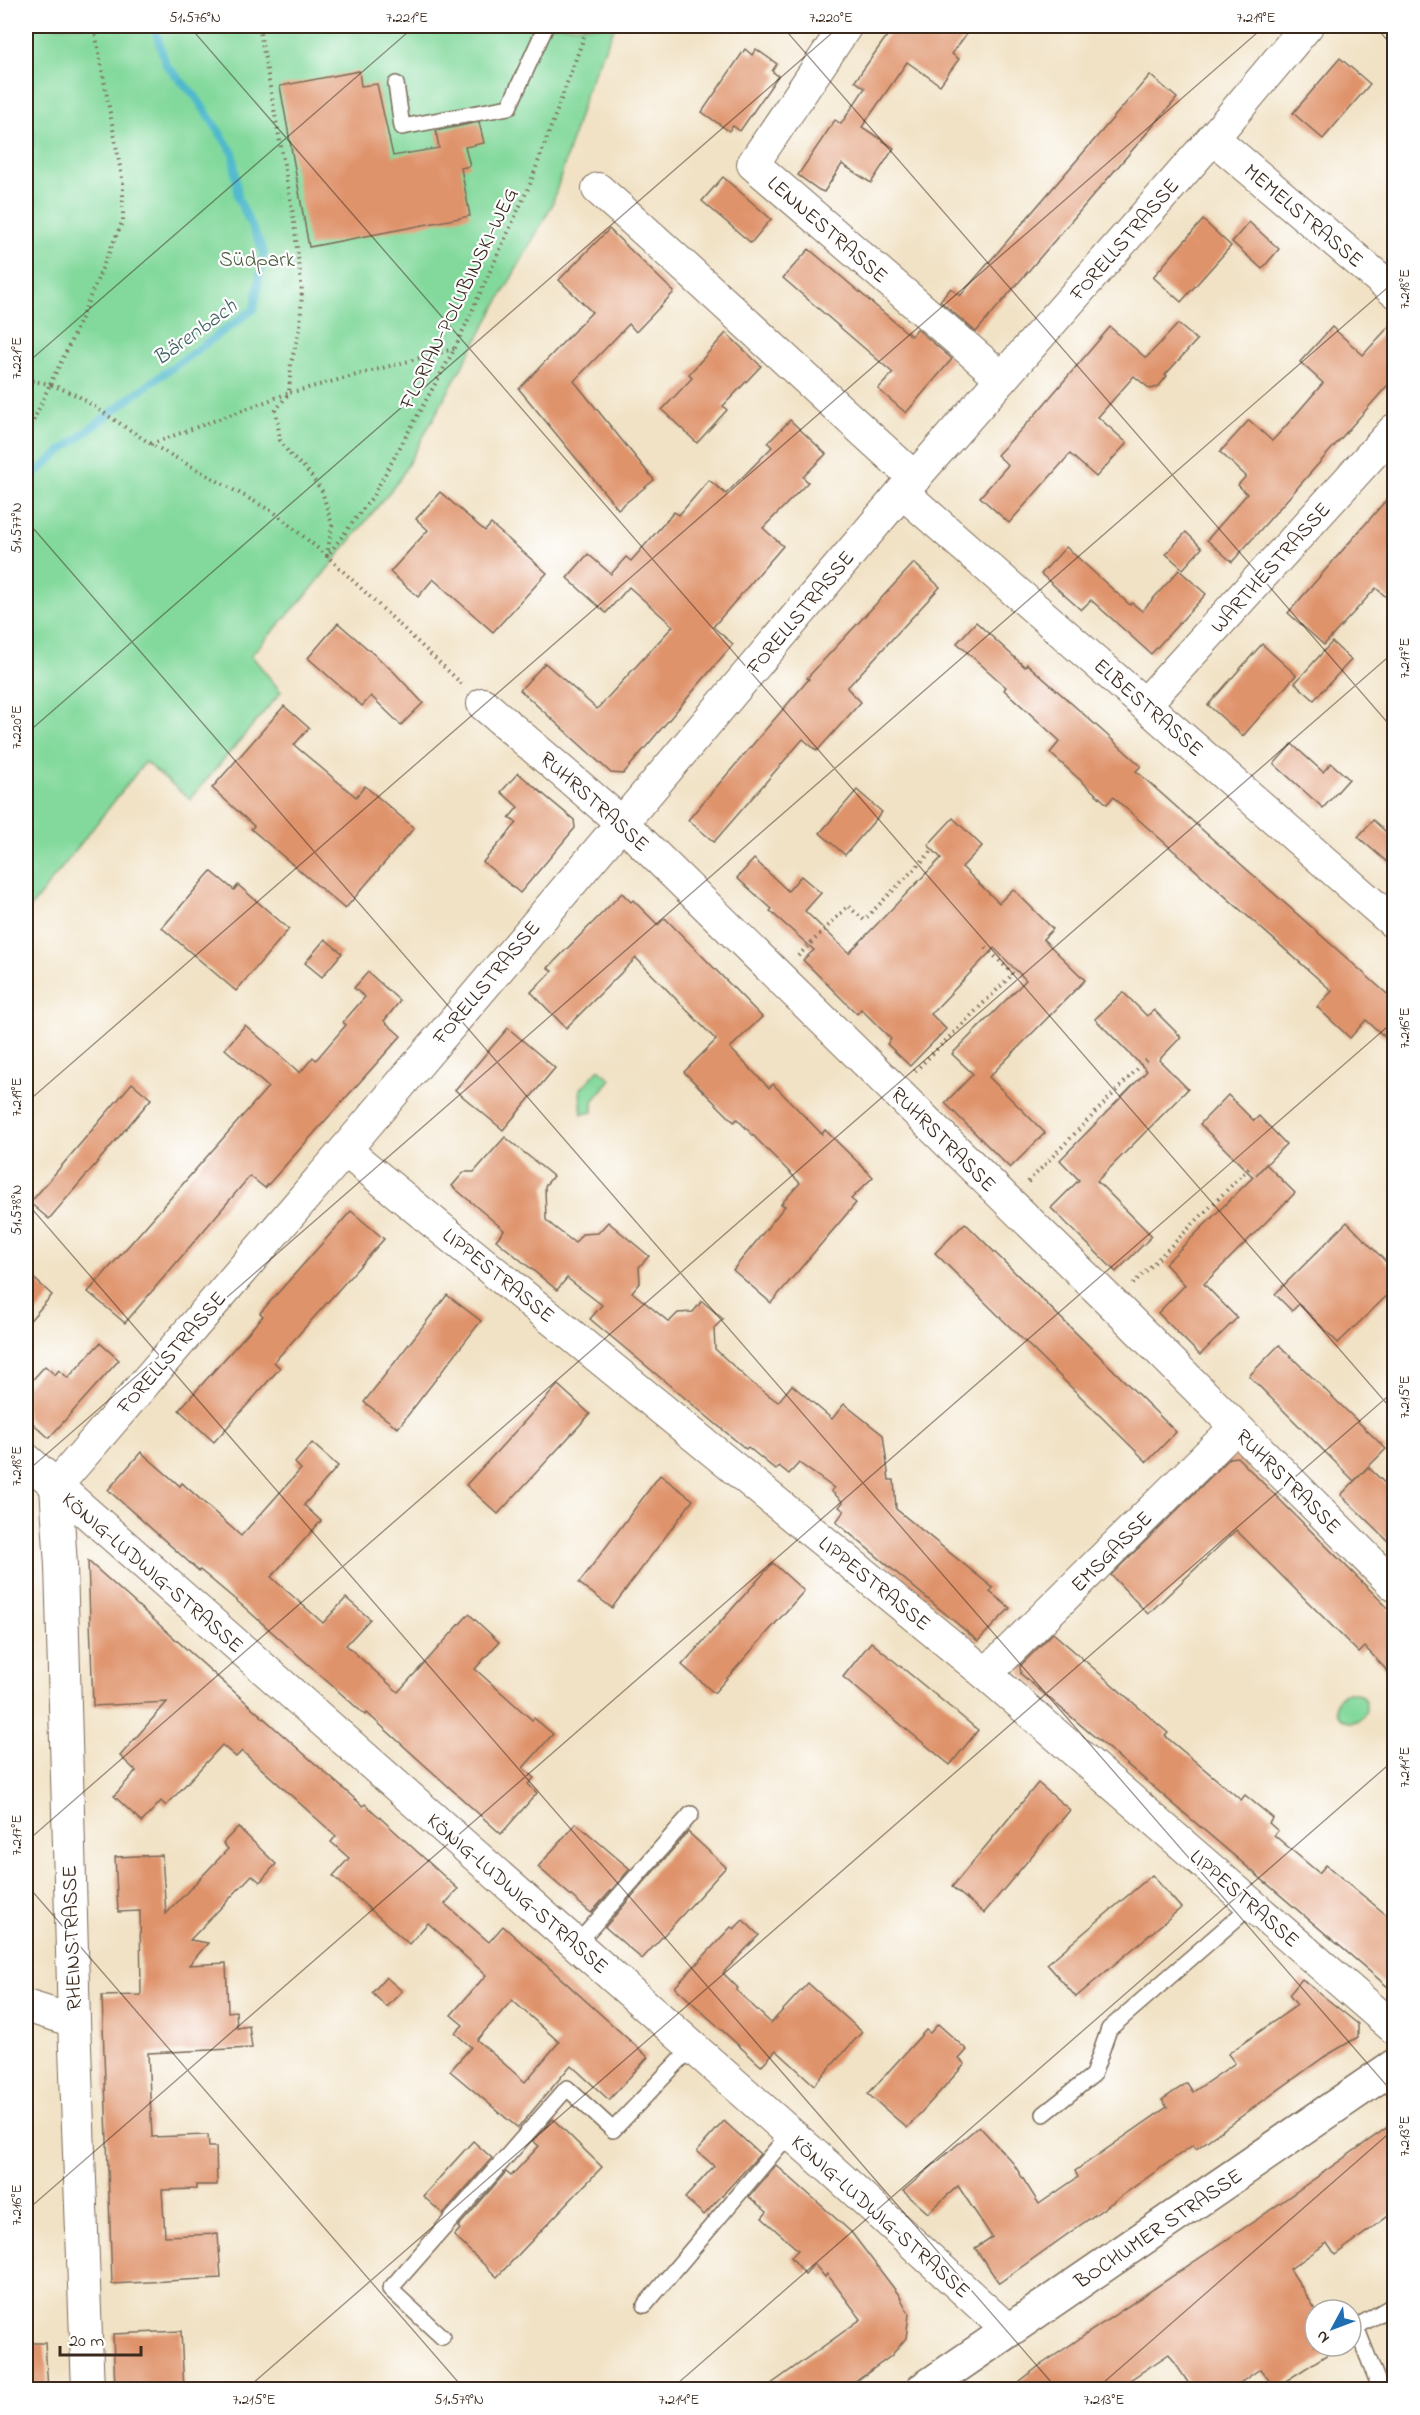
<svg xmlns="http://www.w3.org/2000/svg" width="1420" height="2415" viewBox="0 0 1420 2415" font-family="'Indie Flower',sans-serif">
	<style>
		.green { fill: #83d99c; stroke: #5f825d; stroke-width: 1.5 }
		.water { fill: #4fb9cc; stroke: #457275; stroke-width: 1.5 }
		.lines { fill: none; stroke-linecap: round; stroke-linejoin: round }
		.stream { stroke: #4fb9cc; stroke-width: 8 }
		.building { fill: #df936b; fill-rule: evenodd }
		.service-casing { stroke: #7b6a58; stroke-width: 18 }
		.minor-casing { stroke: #7b6a58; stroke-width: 34 }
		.secondary-casing { stroke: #7b6a58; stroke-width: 36 }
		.path { stroke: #7b6a58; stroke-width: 4; stroke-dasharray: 1.5 4.5; stroke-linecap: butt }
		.service { stroke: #fff; stroke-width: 15 }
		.minor { stroke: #fff; stroke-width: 32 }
		.secondary { stroke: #fff; stroke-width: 33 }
		.ticks { fill: none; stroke: #3b2a1e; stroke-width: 1.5; stroke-opacity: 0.45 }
		.labels { text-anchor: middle; stroke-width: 4.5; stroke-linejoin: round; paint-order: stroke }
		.street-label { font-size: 21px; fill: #3b2a1e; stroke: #fff }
		.park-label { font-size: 21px; fill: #515f44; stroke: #fff }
		.water-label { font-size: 22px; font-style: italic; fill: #436364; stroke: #fff }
		.neatline { fill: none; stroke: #3b2a1e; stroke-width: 2 }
		.ticks-label { font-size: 15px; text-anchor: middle; fill: #3b2a1e }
	</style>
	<rect width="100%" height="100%" fill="#fff"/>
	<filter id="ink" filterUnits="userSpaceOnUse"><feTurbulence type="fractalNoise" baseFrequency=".0167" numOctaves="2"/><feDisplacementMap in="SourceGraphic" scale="12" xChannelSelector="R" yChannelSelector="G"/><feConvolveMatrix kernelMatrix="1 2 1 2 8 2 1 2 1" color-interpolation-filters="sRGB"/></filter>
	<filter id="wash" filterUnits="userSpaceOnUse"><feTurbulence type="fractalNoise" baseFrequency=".008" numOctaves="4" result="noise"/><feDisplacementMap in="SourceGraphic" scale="24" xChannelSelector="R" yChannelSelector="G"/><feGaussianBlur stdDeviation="1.35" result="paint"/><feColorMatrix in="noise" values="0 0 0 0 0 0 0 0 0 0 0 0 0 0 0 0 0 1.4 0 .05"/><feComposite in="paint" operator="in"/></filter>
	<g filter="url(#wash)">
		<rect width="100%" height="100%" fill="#f1e2c5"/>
		<g class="green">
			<polygon points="26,26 615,26 588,86 552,205 399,480 309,592 251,655 281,692 190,799 145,762 26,913"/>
			<polygon points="599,1069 611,1079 593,1101 593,1112 582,1114 580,1090"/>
			<circle cx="1351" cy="1707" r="15"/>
		</g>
		<path class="water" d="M26 104C33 123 39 141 26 160Z"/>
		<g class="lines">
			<polyline class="stream" points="26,491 32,476 60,452 134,395 254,309 264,252 238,198 233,153 196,97 166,65 154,26"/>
		</g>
		<g id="blocks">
			<g class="building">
				<polygon points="894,26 972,26 952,54 959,59 940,85 907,62 862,127 894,148 871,183 842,164 824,192 819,190 798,175 835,120 841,124 865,88 855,81"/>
				<polygon points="745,49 752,55 756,49 777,64 772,71 778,76 740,131 733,126 729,131 702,112"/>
				<polygon points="1340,58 1370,84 1323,139 1293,113"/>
				<polygon points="359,71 361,86 377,84 393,156 439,148 436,131 479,122 484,143 465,147 470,166 461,168 470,216 309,247 280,86"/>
				<polygon points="1150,75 1177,98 976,332 940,301 951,288 960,296"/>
				<polygon points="723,177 771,219 751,243 702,201"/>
				<polygon points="1203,220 1231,246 1181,302 1153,277"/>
				<polygon points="1249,222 1279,249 1262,269 1232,242"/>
				<polygon points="609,229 674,292 636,332 629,324 574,381 654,480 618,509 519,389 592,312 559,280"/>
				<polygon points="809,249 911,336 917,329 952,359 906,413 878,389 893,373 783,278"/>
				<polygon points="1395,320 1395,377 1232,562 1207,540 1247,494 1238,485 1246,476 1220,452 1249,420 1272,441 1285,427 1323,383 1300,362 1332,327 1363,355"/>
				<polygon points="1178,324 1197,340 1165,375 1167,376 1158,387 1150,389 1134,376 1098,417 1127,443 1096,477 1070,454 1009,523 980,497 1008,465 997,455 1034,416 1110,327 1146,358"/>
				<polygon points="726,333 761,366 723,406 727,410 697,443 662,410 692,378 689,374"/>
				<polygon points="790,420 826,454 803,477 808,482 763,528 783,546 713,627 733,644 623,774 611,773 520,690 545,663 597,709 673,626 629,587 606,613 567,578 588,554 611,574 626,557 631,561 674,512 679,515 709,480 726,494 772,447 768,443"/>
				<polygon points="1395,490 1395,605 1376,588 1324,645 1288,613"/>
				<polygon points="440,492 485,531 491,524 547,573 493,632 433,579 418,597 390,572 428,530 416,519"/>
				<polygon points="1186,532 1202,548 1183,569 1166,554"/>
				<polygon points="1066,547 1130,605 1132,603 1142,611 1179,570 1206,594 1151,654 1091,600 1081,610 1041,574"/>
				<polygon points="914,563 940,587 847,688 861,702 817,751 803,739 714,842 688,820 809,679 807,678"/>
				<polygon points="976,622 1025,667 1027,664 1107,735 1141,766 1136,771 1395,1001 1395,1046 1366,1020 1350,1038 1317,1007 1332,991 1113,797 1107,804 1050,753 1060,741 1004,690 1006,687 957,643"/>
				<polygon points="338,623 393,671 423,703 401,725 371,696 362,706 308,658"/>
				<polygon points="1332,642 1351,660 1314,700 1295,683"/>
				<polygon points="1262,644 1296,675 1243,736 1208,705"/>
				<polygon points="284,706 309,728 294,745 356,797 365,786 414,828 345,909 251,829 254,826 212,788"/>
				<polygon points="1292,744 1323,772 1331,763 1349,779 1323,808 1274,764"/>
				<polygon points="518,773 574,820 575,828 520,893 483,862 517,823 509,818 518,807 501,792"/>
				<polygon points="857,790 882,812 845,855 820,833"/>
				<polygon points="953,818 982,846 962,867 999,903 1013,889 1053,929 1043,939 1085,980 989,1077 1045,1133 1010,1168 945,1103 973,1074 952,1054 1026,980 994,948 931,1014 946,1029 910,1066 887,1044 891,1039 861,1009 857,1014 803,960 814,950 770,911 772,909 737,878 754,859 788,891 801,876 821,893 805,911 849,953 941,858 928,845"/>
				<polygon points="1373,820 1395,840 1395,869 1358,837"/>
				<polygon points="211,871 234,890 238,885 289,929 236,991 162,928"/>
				<polygon points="622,893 631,902 633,900 658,925 665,918 762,1017 730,1048 769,1088 773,1084 822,1134 825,1130 873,1177 851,1199 856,1203 771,1303 733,1270 785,1206 781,1204 800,1183 737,1119 734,1122 684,1072 716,1040 636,958 566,1028 531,992 552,971 548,968"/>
				<polygon points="325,939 342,953 322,977 305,963"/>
				<polygon points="368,972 400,1001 384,1021 401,1036 265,1188 250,1176 125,1323 88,1292 268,1087 225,1049 245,1025 300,1073 313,1057 316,1060 346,1025 343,1022 365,997 354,988"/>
				<polygon points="1123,992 1147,1016 1154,1010 1181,1037 1159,1060 1188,1089 1097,1181 1152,1236 1116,1272 1051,1208 1079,1180 1060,1160 1147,1071 1095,1019"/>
				<polygon points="508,1028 555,1068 503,1130 455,1090"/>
				<polygon points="132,1083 151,1099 49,1219 30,1203"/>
				<polygon points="1228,1095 1254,1121 1259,1116 1286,1144 1256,1175 1266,1164 1295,1193 1204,1284 1237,1318 1200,1355 1158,1313 1185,1285 1165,1264 1253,1177 1200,1124"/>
				<polygon points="505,1137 553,1176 545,1186 546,1220 554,1227 575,1243 582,1234 598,1233 608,1222 649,1256 639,1267 640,1282 632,1292 669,1322 678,1313 693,1312 702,1301 723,1319 714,1328 715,1349 752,1383 778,1402 792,1385 832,1419 844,1404 883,1435 889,1480 894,1480 896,1509 993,1588 990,1592 1010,1608 978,1641 836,1522 844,1511 839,1507 843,1502 831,1491 834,1488 799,1463 789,1474 779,1466 776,1470 748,1447 746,1449 590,1319 602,1305 567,1278 557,1290 496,1240 504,1230 452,1186 464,1172 474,1172"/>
				<polygon points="351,1211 384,1239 274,1362 280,1368 214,1442 179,1410 263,1316 260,1313"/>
				<polygon points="1347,1222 1395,1271 1395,1288 1338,1343 1299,1304 1292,1311 1275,1294"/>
				<polygon points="965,1223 1176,1432 1147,1462 935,1253"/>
				<polygon points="26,1271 52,1295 26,1325"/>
				<polygon points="447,1295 481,1321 398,1428 364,1402"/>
				<polygon points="100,1343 119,1360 49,1438 26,1417 26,1387 45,1366 55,1375 59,1370 68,1378"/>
				<polygon points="1279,1345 1386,1449 1354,1481 1249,1376"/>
				<polygon points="558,1385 590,1414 498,1514 466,1485"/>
				<polygon points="312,1443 338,1466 304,1505 321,1521 271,1577 323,1623 346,1598 370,1619 346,1645 398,1692 469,1614 499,1642 475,1669 532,1720 534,1718 553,1734 523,1768 534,1778 528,1784 537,1793 501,1834 367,1713 365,1715 244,1607 200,1570 199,1571 108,1490 141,1452 180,1486 182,1483 241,1536 301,1469 295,1463"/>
				<polygon points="1237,1457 1395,1615 1395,1679 1365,1647 1359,1653 1236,1530 1148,1614 1111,1575 1230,1458"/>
				<polygon points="1368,1467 1395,1493 1395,1548 1341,1495"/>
				<polygon points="660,1475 693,1500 612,1608 579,1583"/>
				<path d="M88 1561 286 1738 363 1806 365 1804 458 1889 445 1904 489 1942 503 1926 648 2057 609 2100 571 2065 518 2128 450 2071 471 2047 455 2033 463 2025 451 2015 486 1975 428 1923 409 1944 333 1876 349 1858 331 1842 336 1836 242 1751 236 1757 222 1745 166 1806 161 1801 142 1822 114 1796 136 1771 120 1756 167 1702 93 1706ZM512 2000 559 2042 525 2082 477 2040Z"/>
				<polygon points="773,1563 804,1591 714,1693 682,1665"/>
				<polygon points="1053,1633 1168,1733 1165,1736 1241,1800 1245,1795 1273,1818 1269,1823 1278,1831 1274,1835 1319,1873 1326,1865 1395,1922 1395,1993 1021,1674 1020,1666"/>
				<polygon points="871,1642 978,1730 950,1765 843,1677"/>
				<polygon points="1038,1783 1070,1810 984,1913 952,1887"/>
				<polygon points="576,1823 630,1869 591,1913 538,1867"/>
				<polygon points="238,1827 276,1864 260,1882 252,1875 190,1940 208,1943 189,1965 226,1963 228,2012 236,2011 237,2028 249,2026 252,2048 148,2053 152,2137 208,2135 209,2147 216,2147 217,2185 196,2185 196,2189 162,2190 165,2236 218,2234 221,2278 112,2284 102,1996 141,1995 140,1911 118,1912 115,1857 162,1855 166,1914 228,1849 223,1843"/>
				<polygon points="688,1832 726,1867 642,1959 605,1927"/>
				<polygon points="1152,1875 1181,1908 1076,1997 1047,1964"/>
				<polygon points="743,1920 759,1935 723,1973 738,1988 736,1990 771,2023 808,1983 862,2032 814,2085 776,2050 761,2066 675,1987 731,1927 734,1929"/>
				<polygon points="386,1977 402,1991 387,2007 372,1993"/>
				<polygon points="1302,1979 1358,2024 1358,2037 1324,2057 1196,2149 1193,2145 999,2283 975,2248 992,2237 958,2186 928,2213 903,2191 979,2126 1013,2163 1039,2204 1078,2177 1075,2171 1167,2107 1162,2100 1187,2083 1193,2092 1235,2063 1228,2054 1297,2005 1289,1995"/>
				<polygon points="938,2024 967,2050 959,2059 965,2064 907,2128 868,2094 926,2030 930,2033"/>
				<polygon points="553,2119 602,2167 497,2277 454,2236 460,2229 458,2227 506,2172 511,2176 539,2146 533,2141"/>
				<polygon points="724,2121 760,2154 704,2215 685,2198 714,2166 697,2151"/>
				<polygon points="1395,2122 1395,2211 1335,2255 1327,2243 1290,2269 1316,2310 1315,2346 1339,2347 1275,2388 1260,2369 1230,2390 1193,2390 1169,2354 1130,2380 1136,2390 1009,2390 1039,2366 1259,2218"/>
				<polygon points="473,2141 492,2158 443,2214 423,2196"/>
				<polygon points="776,2165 851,2232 899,2295 909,2314 906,2338 891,2356 844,2390 763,2390 861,2319 827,2274 825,2277 814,2264 805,2274 791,2257 798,2250 762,2218 767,2212 749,2197"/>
				<polygon points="181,2331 184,2390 115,2390 113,2334"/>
				<polygon points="26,2343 45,2343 48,2390 26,2390"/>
			</g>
		</g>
	</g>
	<g filter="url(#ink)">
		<use href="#blocks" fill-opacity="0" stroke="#7b6a58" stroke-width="1.5"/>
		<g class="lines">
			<defs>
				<g id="service">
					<polyline points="396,84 402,127 509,107 546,26"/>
					<polyline points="576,1945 691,1814"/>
					<polyline points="1044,2114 1093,2075 1109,2029 1252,1905"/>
					<polyline points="645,2305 790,2133"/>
					<polyline points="442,2337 390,2289 567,2088 613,2130 692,2047"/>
					<polyline points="1381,2390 1356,2327 1394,2305"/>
				</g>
				<g id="minor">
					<polyline points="846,26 753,164 1002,378"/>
					<polyline points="1213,138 1394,291"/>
					<path d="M598 189C705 283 808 382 915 478"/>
					<polyline points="902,492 1394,923"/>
					<polyline points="1146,703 1394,430"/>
					<polyline points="483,704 621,822 1113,1304 1394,1585"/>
					<polyline points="345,1150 986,1674 1394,2028"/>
					<polyline points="26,1459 832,2170 1008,2330"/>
					<polyline points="986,1674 1235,1428"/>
					<polyline points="26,2006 74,2021"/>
					<polyline points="88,2390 74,2021 61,1566 56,1486 345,1150 902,492 1213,138 1307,26"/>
				</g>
				<polyline id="secondary" points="922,2390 1394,2066"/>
			</defs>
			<use href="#service" class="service-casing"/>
			<use href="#minor" class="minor-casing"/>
			<use href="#secondary" class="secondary-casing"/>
			<g class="path">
				<polyline points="454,349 289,393 276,410 280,440 291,456 306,469 322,491 332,525 327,556 464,686"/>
				<polyline points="26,380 50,384 68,348 123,220 123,183 94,26"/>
				<polyline points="26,437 50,384 78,396 151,444 275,513 327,556 373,496 455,348 530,184 588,26"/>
				<polyline points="151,444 289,393 291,363 300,328 302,291 293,214 259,26"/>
				<polyline points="798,956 848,906 864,920 933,850"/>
				<polyline points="915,1071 1013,974 983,945"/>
				<polyline points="1028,1182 1146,1060"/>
				<polyline points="1133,1284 1252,1165"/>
			</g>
			<use href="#service" class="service"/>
			<use href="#minor" class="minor"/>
			<use href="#secondary" class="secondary"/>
		</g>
	</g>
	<path class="ticks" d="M189 26 1394 1412M782 26 1394 730M1375 26 1394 48M26 364 415 26M26 520 1394 2094M26 734 840 26M26 1103 1265 26M26 1202 1058 2390M26 1472 1394 282M26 1842 1394 652M26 1884 465 2390M26 2211 1394 1021M245 2390 1394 1391M670 2390 1394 1760M1095 2390 1394 2129"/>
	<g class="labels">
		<g class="street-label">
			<text transform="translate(1304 215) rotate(40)" y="7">MEMELSTRASSE</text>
			<text transform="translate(828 229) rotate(41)" y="7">LENNESTRASSE</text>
			<text transform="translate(1124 239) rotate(-49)" y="7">FORELLSTRASSE</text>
			<text transform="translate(458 298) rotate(-64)" y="7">FLORIAN-POLUBINSKI-WEG</text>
			<text transform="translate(1270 567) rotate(-48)" y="7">WARTHESTRASSE</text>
			<text transform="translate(800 612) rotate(-50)" y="7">FORELLSTRASSE</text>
			<text transform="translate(1149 707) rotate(41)" y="7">ELBESTRASSE</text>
			<text transform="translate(595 801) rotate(42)" y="7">RUHRSTRASSE</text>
			<text transform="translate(486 982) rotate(-50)" y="7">FORELLSTRASSE</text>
			<text transform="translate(944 1139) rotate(45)" y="7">RUHRSTRASSE</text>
			<text transform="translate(499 1275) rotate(39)" y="7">LIPPESTRASSE</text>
			<text transform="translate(171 1352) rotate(-49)" y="7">FORELLSTRASSE</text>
			<text transform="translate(1289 1481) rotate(45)" y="7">RUHRSTRASSE</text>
			<text transform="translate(1111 1551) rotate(-45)" y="7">EMSGASSE</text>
			<text transform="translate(153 1572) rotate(41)" y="7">KÖNIG-LUDWIG-STRASSE</text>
			<text transform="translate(875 1583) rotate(39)" y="7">LIPPESTRASSE</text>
			<text transform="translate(518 1893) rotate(41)" y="7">KÖNIG-LUDWIG-STRASSE</text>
			<text transform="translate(1245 1898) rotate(41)" y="7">LIPPESTRASSE</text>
			<text transform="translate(71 1938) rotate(-92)" y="7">RHEINSTRASSE</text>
			<text transform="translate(881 2216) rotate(42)" y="7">KÖNIG-LUDWIG-STRASSE</text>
			<text transform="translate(1158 2228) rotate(-34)" y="7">BOCHUMER STRASSE</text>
		</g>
		<g class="park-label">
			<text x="257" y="266">Südpark</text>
		</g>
		<g class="water-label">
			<text transform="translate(194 331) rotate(-36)" y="8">Bärenbach</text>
		</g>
	</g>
	<rect width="1420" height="2415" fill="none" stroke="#fff" stroke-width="66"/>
	<g transform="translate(1333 2328) rotate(229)"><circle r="28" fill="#ffffff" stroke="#b1aaa5" stroke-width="1.5"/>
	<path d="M0-4.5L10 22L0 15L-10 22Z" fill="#1f6fb2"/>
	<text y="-9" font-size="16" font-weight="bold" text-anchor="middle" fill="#3b2a1e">N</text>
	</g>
	<path d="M60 2346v9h81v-9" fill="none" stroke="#3b2a1e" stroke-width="3"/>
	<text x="69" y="2346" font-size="18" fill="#3b2a1e" stroke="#ffffff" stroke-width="4.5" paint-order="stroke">20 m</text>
	<rect x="33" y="33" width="1354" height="2349" class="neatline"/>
	<g class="ticks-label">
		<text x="195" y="22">51.576°N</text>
		<text x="407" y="22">7.221°E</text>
		<text x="831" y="22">7.220°E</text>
		<text x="1256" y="22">7.219°E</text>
		<text transform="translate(1404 289) rotate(-90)" y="5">7.218°E</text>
		<text transform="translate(16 358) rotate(-90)" y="5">7.221°E</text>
		<text transform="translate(16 528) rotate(-90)" y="5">51.577°N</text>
		<text transform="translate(1404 658) rotate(-90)" y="5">7.217°E</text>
		<text transform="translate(16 727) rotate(-90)" y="5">7.220°E</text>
		<text transform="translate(1404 1028) rotate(-90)" y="5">7.216°E</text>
		<text transform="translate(16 1097) rotate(-90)" y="5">7.219°E</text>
		<text transform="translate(16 1210) rotate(-90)" y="5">51.578°N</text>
		<text transform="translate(1404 1397) rotate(-90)" y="5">7.215°E</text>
		<text transform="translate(16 1466) rotate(-90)" y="5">7.218°E</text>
		<text transform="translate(1404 1767) rotate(-90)" y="5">7.214°E</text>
		<text transform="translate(16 1835) rotate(-90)" y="5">7.217°E</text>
		<text transform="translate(1404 2136) rotate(-90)" y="5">7.213°E</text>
		<text transform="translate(16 2205) rotate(-90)" y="5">7.216°E</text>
		<text x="254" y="2404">7.215°E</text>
		<text x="459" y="2404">51.579°N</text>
		<text x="679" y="2404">7.214°E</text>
		<text x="1104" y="2404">7.213°E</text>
	</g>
</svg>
